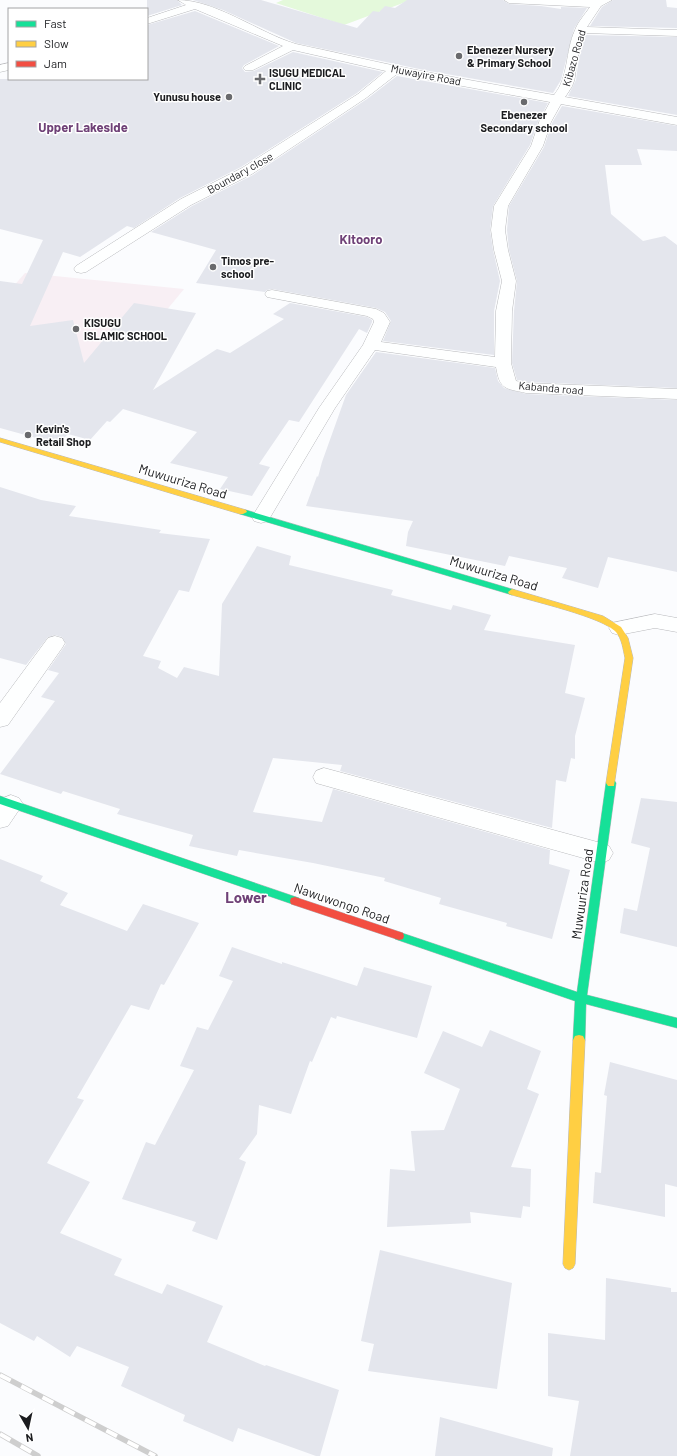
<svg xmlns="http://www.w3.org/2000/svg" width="677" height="1456" viewBox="0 0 677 1456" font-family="Barlow,sans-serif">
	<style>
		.education { fill: #f8eff4 }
		.green { fill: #e4f9db }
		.building { fill: #e4e6ed }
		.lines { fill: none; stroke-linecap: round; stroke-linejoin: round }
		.street-casing { stroke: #b8b9bc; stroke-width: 1 }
		.fast-casing { stroke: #b8b9bc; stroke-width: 1 }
		.slow-casing { stroke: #b8b9bc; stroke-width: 1 }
		.jam-casing { stroke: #b8b9bc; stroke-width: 1 }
		.street { fill: #feffff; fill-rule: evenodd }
		.fast { fill: #16e098; fill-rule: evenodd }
		.slow { fill: #ffcf43; fill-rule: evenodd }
		.jam { fill: #f24e42; fill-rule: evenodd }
		.rail-casing { stroke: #cecece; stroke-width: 5.5 }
		.rail { stroke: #fff; stroke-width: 4; stroke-dasharray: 12; stroke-linecap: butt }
		.poi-dot { fill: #696a6d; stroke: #fff; stroke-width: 1.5 }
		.labels { text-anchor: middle; stroke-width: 3; stroke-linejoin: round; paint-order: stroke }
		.far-poi-label { font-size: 11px; font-weight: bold; fill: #1b1c1f; stroke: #fff; text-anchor: start }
		.far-street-label { font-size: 11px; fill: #1b1c1f; stroke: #fff }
		.far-quarter-label { font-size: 13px; font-weight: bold; fill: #6f4177; stroke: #fff }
		.street-label { font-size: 13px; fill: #1b1c1f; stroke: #fff }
		.quarter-label { font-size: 15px; font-weight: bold; fill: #6f4177; stroke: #fff }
	</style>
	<rect width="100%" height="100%" fill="#fbfcfe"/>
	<polygon class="education" points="25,273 184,289 109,380 0,356 0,302"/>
	<polygon class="green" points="283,0 411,0 344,25 276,3"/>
	<g class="building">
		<polygon points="147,0 177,0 182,5 147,16"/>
		<polygon points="193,0 261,0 357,28 373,11 379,12 385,6 395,8 407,0 503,0 509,4 541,6 561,9 561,7 587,8 574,29 561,80 553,93 424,70 296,43 223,10"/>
		<polygon points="613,0 666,0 667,7 677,8 677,28 590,26 602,7"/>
		<polygon points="195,11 279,46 244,65 242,68 245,72 254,71 293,52 383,72 357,93 241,167 180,198 134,228 127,226 80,257 63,252 30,326 73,320 84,363 134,303 196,313 153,390 217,349 230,353 284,319 273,314 290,303 367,317 372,320 372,322 367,333 359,329 299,422 289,420 259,464 270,467 252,496 220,489 228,477 170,463 197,432 123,409 110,422 107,421 90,440 68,434 58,444 0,428 0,281 22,284 43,240 0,229 0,79 147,79 147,25"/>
		<polygon points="585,35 677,37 677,115 568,96 576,80 579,58"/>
		<polygon points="397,76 548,103 538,122 530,145 493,206 490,230 493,250 500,281 494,311 494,355 383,341 391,321 385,312 376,308 272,289 267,290 265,292 196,283 216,250 151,232 192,206 253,175 367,99"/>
		<polygon points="562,106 677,126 677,151 637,149 642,165 605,165 611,214 643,241 665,236 677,245 677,388 526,382 517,380 512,363 514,311 517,281 509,250 507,230 509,206 544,147 552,123"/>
		<polygon points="376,352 495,368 498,381 504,388 526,394 677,400 677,572 608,557 598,588 562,578 567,568 509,556 505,566 406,546 408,532 413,521 306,506 317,476 318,477 322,462 346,395"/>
		<polygon points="0,487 41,500 76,506 69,516 161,530 159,533 210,539 189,592 179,590 143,656 161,661 158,668 177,678 184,667 219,676 222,604 257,546 291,556 289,565 393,590 391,595 451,610 453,605 491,615 484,630 575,645 565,693 585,698 575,736 575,759 571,758 566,782 556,780 552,828 340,771 342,765 273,758 253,812 322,822 333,789 550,850 549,864 570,870 552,939 506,926 507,923 439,904 441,898 384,881 385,878 313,863 239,850 237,856 189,846 193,835 117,814 120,809 63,791 61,794 0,774 55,701 41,697 59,673 48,670 66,644 62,637 55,635 48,637 26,665 0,658"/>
		<polygon points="641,798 677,802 677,947 620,933 624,908 637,911 650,848 631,843"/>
		<polygon points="0,859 43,876 40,881 68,893 60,905 127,931 143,904 199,923 164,985 161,984 149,1010 131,1005 77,1098 84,1100 47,1163 90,1182 60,1233 122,1259 114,1275 162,1294 167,1284 223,1306 207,1342 265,1366 266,1365 339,1390 320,1456 316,1456 238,1428 233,1442 183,1421 185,1415 121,1386 129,1367 77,1346 70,1357 37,1336 34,1341 0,1323"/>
		<polygon points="232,947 282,964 282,962 357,986 364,967 432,986 417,1038 337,1016 336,1019 331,1017 312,1062 310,1061 291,1114 259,1105 257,1134 239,1159 246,1162 217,1240 192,1231 196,1222 122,1199 146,1142 155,1145 194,1070 180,1066 197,1027 208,1030 233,981 219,976"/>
		<polygon points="490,1030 541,1051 527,1089 539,1094 511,1167 531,1169 530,1207 523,1206 521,1218 470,1212 471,1223 387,1227 390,1169 415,1171 411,1131 444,1130 460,1089 424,1073 443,1031 482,1047"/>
		<polygon points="610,1062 677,1080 677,1187 665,1184 665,1217 593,1203 595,1172 601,1173 607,1096 604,1095"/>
		<polygon points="380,1250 512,1283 497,1389 368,1371 374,1344 361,1341"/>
		<polygon points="606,1278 671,1288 671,1292 677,1292 677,1456 570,1456 579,1401 548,1396 548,1333 605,1340"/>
		<polygon points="440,1417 553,1448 552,1456 435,1456"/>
	</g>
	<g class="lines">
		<defs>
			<g id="street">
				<path d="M178 0C216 0 259 33 296 44 313 48 330 51 346 55 415 71 485 83 554 95 569 77 565 52 575 30 578 22 585 14 590 7L509 3 504 0H612L601 6 587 27 677 30V36L584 33C582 43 578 52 577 61 574 79 577 81 565 97L677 117V125L561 104 551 122 543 146 508 206 505 230 508 250 516 281 512 311 511 363 516 381 526 383 677 389V399L526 393C505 388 500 390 496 367L375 350 335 408 268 521 261 523 254 521 252 517 319 408 363 345 374 322 373 319 367 316 267 297 265 294 267 291 272 290 376 309 384 313 390 322 381 342 495 357 496 311 502 281 494 250 491 230 494 206 531 146 539 122 550 102 397 74 366 98 252 174 191 205 86 272 81 273 76 272 74 269 76 266 181 199 242 168 358 94 386 71 293 50 253 70H245L243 68 245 66 283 46 195 9 147 24V18L186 5Z"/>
				<polygon points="9,63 9,70 0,72 0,65"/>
				<polygon points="655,614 677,618 677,632 655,628 619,635 612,633 609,628 612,623"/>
				<polygon points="55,636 62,638 65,643 62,648 8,725 0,727 0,703 48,638"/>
				<polygon points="324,768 601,843 609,846 613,853 609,860 601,863 316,783 313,777 316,771"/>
				<polygon points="11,795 19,798 23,804 8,826 0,828 0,801 3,798"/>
			</g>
			<g id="fast">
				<polygon points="240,510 246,510 515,590 516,592 512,595 509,594 240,514"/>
				<polygon points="611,779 614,780 616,783 587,995 677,1018 677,1028 586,1004 585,1040 583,1044 579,1045 575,1044 573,1040 575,1001 395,939 394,936 395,933 399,932 577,992 606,783 608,780"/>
				<polygon points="0,796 299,898 300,901 299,904 295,905 0,804"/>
			</g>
			<g id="slow">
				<polygon points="0,438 246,510 247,512 243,514 240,514 0,442"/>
				<path d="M512 589 603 616 621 627 628 638 633 658 614 786H608L606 783 625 658C623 649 622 639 616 632 603 617 531 601 509 594L508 592Z"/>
				<polygon points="579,1035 583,1036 585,1040 575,1264 573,1268 569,1270 565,1268 563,1264 573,1040 575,1036"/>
			</g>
			<polygon id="jam" points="295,897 403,933 404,936 403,939 399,940 291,904 290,901 291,898"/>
		</defs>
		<use href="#street" class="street-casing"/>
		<use href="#fast" class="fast-casing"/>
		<use href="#slow" class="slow-casing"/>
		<use href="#jam" class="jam-casing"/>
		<use href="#street" class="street"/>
		<use href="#fast" class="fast"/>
		<use href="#slow" class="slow"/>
		<use href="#jam" class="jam"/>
		<defs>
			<g id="rail">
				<polyline points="0,1375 155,1456"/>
				<polyline points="0,1434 38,1456"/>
			</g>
		</defs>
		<use href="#rail" class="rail-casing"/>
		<use href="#rail" class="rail"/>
	</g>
	<g class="poi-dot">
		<circle cx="459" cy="56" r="4"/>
		<path d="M258 73h4v4h4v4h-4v4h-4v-4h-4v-4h4z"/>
		<circle cx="229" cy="97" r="4"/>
		<circle cx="524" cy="102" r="4"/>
		<circle cx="213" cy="267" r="4"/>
		<circle cx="76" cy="329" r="4"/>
		<circle cx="28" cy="435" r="4"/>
	</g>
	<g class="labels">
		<g class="far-poi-label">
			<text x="467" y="54">Ebenezer Nursery<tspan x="467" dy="13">&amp; Primary School</tspan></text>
			<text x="269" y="77">ISUGU MEDICAL<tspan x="269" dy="13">CLINIC</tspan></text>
			<text x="221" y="101" text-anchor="end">Yunusu house</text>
			<text x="524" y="119" text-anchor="middle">Ebenezer<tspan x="524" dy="13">Secondary school</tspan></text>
			<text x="221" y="265">Timos pre-<tspan x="221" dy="13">school</tspan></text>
			<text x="84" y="327">KISUGU<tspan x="84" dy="13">ISLAMIC SCHOOL</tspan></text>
			<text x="36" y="433">Kevin's<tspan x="36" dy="13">Retail Shop</tspan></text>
		</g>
		<g class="far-street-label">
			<text transform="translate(574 58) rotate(-74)" y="4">Kibazo Road</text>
			<text transform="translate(426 75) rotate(11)" y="4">Muwayire Road</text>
			<text transform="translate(240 173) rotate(-29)" y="4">Boundary close</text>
			<text transform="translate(551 388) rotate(5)" y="4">Kabanda road</text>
		</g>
		<g class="far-quarter-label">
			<text x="83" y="132">Upper Lakeside</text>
			<text x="361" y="244">Kitooro</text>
		</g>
		<g class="street-label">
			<text transform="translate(183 481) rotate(17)" y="5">Muwuuriza Road</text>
			<text transform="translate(494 573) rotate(17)" y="5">Muwuuriza Road</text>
			<text transform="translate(582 894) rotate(-82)" y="5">Muwuuriza Road</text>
			<text transform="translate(342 903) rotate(19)" y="5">Nawuwongo Road</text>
		</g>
		<g class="quarter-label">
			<text x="246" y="903">Lower</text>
		</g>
	</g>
	<rect x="8" y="8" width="140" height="72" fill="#ffffff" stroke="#a4a4a5"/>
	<rect x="16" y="21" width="20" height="6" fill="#16e098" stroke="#a4a4a5"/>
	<text x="44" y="28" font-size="12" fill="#1b1c1f">Fast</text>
	<rect x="16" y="41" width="20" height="6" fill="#ffcf43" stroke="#a4a4a5"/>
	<text x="44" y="48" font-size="12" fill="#1b1c1f">Slow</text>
	<rect x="16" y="61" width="20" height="6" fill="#f24e42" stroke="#a4a4a5"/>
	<text x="44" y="68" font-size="12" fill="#1b1c1f">Jam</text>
	<g transform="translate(28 1428) rotate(171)" stroke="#ffffff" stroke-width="3" paint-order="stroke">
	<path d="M0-3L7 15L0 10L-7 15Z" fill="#1b1c1f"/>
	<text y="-6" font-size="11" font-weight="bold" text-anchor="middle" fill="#1b1c1f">N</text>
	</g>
</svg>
